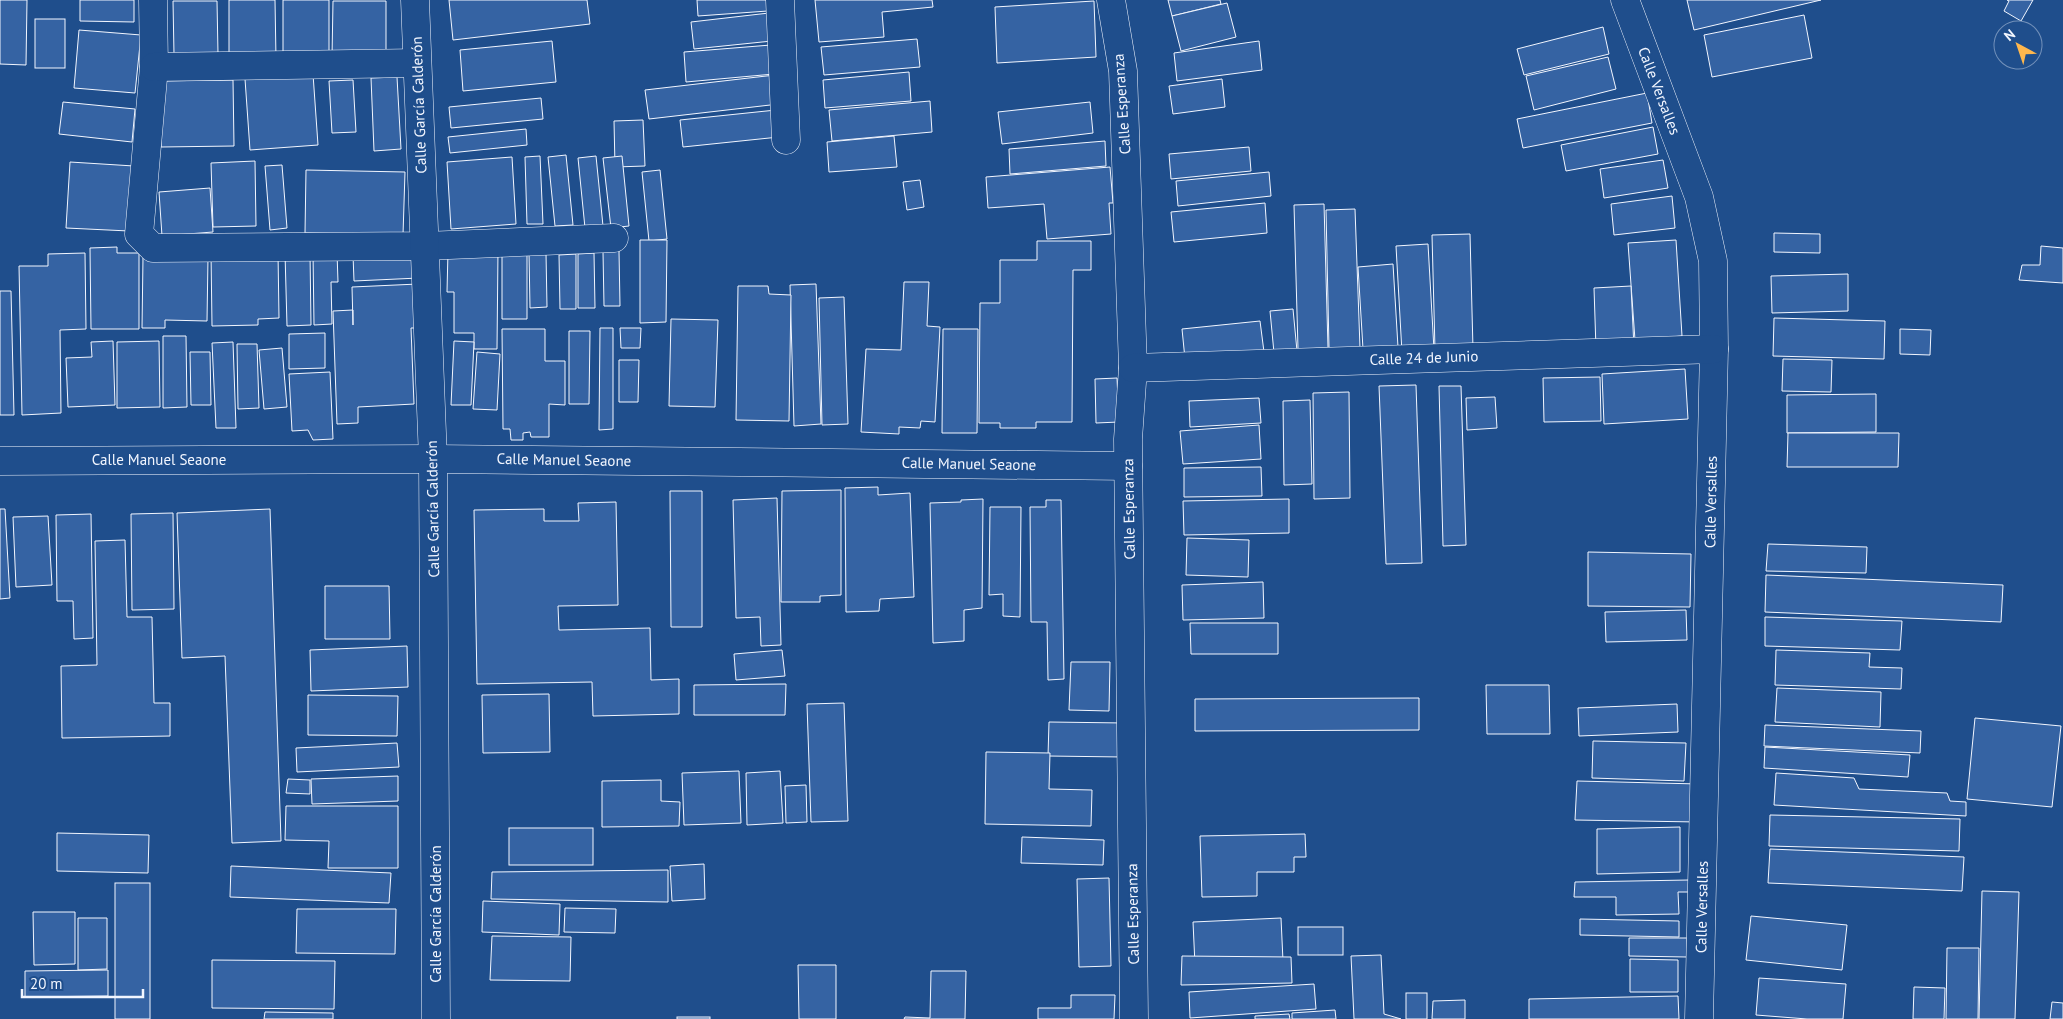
<svg xmlns="http://www.w3.org/2000/svg" width="2063" height="1019" viewBox="0 0 2063 1019" font-family="'PT Sans',sans-serif">
	<style>
		.building { fill: #3563a3; stroke: #f2f6ff }
		.lines { fill: none; stroke-linecap: round; stroke-linejoin: round }
		.minor-casing { stroke: #f2f6ff; stroke-width: 29 }
		.minor { stroke: #1f4e8c; stroke-width: 28 }
		.labels { text-anchor: middle; stroke-width: 4; stroke-linejoin: round; paint-order: stroke }
		.street-label { font-size: 15px; fill: #f2f6ff; stroke: #1f4e8c }
	</style>
	<rect width="100%" height="100%" fill="#1f4e8c"/>
	<g class="building">
		<polygon points="0,0 27,0 26,65 0,64"/>
		<polygon points="80,0 134,0 134,22 80,21"/>
		<polygon points="229,0 275,0 276,59 229,59"/>
		<rect x="283" y="0" width="46" height="56"/>
		<polygon points="449,0 587,0 590,24 453,40"/>
		<polygon points="697,0 767,0 768,11 698,16"/>
		<polygon points="815,0 932,0 933,7 882,12 884,37 819,42"/>
		<polygon points="1168,0 1220,0 1221,4 1172,16"/>
		<polygon points="1687,0 1821,0 1694,30"/>
		<polygon points="2007,0 2033,0 2021,21 2004,11 2009,1"/>
		<polygon points="173,1 217,1 218,54 174,55"/>
		<polygon points="333,1 386,1 386,58 332,57"/>
		<polygon points="1094,1 1096,57 997,63 995,7"/>
		<polygon points="1227,3 1236,37 1181,51 1172,16"/>
		<polygon points="769,13 772,41 694,49 691,22"/>
		<polygon points="1804,15 1812,58 1712,77 1704,35"/>
		<rect x="35" y="19" width="30" height="49"/>
		<polygon points="1603,27 1609,54 1524,75 1517,49"/>
		<polygon points="79,30 141,35 135,93 74,88"/>
		<polygon points="917,39 920,67 824,75 821,47"/>
		<polygon points="552,41 556,82 463,91 460,50"/>
		<polygon points="1259,41 1262,70 1177,81 1174,53"/>
		<polygon points="771,45 774,74 686,82 684,52"/>
		<polygon points="1608,57 1616,89 1534,110 1526,76"/>
		<polygon points="909,72 911,101 825,108 823,80"/>
		<polygon points="313,74 318,145 250,150 245,79"/>
		<polygon points="775,75 779,104 649,119 645,90"/>
		<polygon points="397,77 401,149 374,151 371,78"/>
		<polygon points="1222,79 1225,107 1173,114 1169,86"/>
		<polygon points="233,80 234,146 161,147 160,81"/>
		<polygon points="353,80 356,132 332,133 329,81"/>
		<polygon points="1647,93 1652,123 1523,148 1517,119"/>
		<polygon points="541,98 543,119 451,128 449,107"/>
		<polygon points="930,101 932,132 832,141 829,110"/>
		<polygon points="63,102 135,109 132,142 59,134"/>
		<polygon points="1090,102 1093,133 1002,144 998,112"/>
		<polygon points="776,110 779,137 683,147 680,120"/>
		<polygon points="643,120 645,166 615,167 614,121"/>
		<polygon points="1653,127 1658,154 1566,171 1561,145"/>
		<polygon points="526,129 527,145 450,153 448,137"/>
		<polygon points="894,136 897,167 829,172 827,142"/>
		<polygon points="1105,141 1106,166 1010,174 1009,149"/>
		<polygon points="1249,147 1251,171 1171,179 1169,154"/>
		<polygon points="566,155 573,225 555,226 548,157"/>
		<polygon points="540,156 543,224 527,224 525,157"/>
		<polygon points="596,156 603,226 585,228 578,158"/>
		<polygon points="622,156 629,226 611,228 603,158"/>
		<polygon points="512,157 516,224 451,229 447,162"/>
		<polygon points="1663,160 1668,188 1604,198 1600,169"/>
		<polygon points="255,161 256,226 213,227 211,163"/>
		<polygon points="70,162 134,166 129,231 66,228"/>
		<polygon points="282,165 287,228 270,230 265,166"/>
		<polygon points="1110,167 1113,203 1109,203 1111,234 1047,239 1044,204 988,208 986,177"/>
		<polygon points="306,170 405,172 403,235 305,233"/>
		<polygon points="660,170 667,239 649,241 642,172"/>
		<polygon points="1269,172 1271,196 1178,206 1176,181"/>
		<polygon points="920,180 924,207 907,210 903,182"/>
		<polygon points="210,188 213,232 162,236 159,192"/>
		<polygon points="1672,196 1675,228 1614,235 1611,204"/>
		<polygon points="1265,203 1267,233 1174,242 1171,212"/>
		<polygon points="1324,204 1328,348 1298,349 1294,205"/>
		<polygon points="1355,209 1360,348 1329,348 1326,210"/>
		<polygon points="1774,233 1820,234 1820,253 1774,252"/>
		<polygon points="1470,234 1473,349 1435,350 1432,235"/>
		<polygon points="640,240 667,240 666,322 640,323"/>
		<polygon points="1676,240 1682,336 1635,340 1628,243"/>
		<polygon points="1037,241 1091,241 1091,270 1073,270 1072,422 1036,422 1036,428 1000,428 1000,423 979,423 980,303 1000,303 1000,260 1037,260"/>
		<polygon points="1428,244 1434,350 1402,353 1396,246"/>
		<polygon points="2041,246 2063,248 2063,283 2019,280 2022,265 2040,265"/>
		<polygon points="117,247 117,253 139,253 139,329 91,329 90,248"/>
		<polygon points="527,249 527,319 502,319 502,250"/>
		<polygon points="448,251 498,251 497,349 474,349 474,333 454,333 454,292 447,292"/>
		<polygon points="619,251 620,306 604,306 603,252"/>
		<polygon points="278,252 279,318 258,319 258,325 212,326 211,253"/>
		<polygon points="310,252 311,325 287,326 285,253"/>
		<polygon points="337,252 338,282 331,282 332,324 314,325 313,253"/>
		<polygon points="418,252 419,278 354,281 353,255"/>
		<polygon points="85,253 86,329 60,330 61,413 22,415 19,266 48,266 48,254"/>
		<polygon points="529,253 546,253 547,307 530,308"/>
		<polygon points="594,253 595,308 578,308 578,254"/>
		<polygon points="576,254 576,309 560,309 559,255"/>
		<polygon points="143,257 208,257 207,321 165,320 165,328 142,328"/>
		<polygon points="1393,264 1398,347 1363,349 1358,267"/>
		<polygon points="1848,274 1848,311 1772,313 1771,276"/>
		<polygon points="904,282 929,282 927,326 940,327 935,422 921,421 920,428 899,427 899,434 861,432 866,349 901,350"/>
		<polygon points="418,284 419,328 411,328 414,404 358,407 358,423 337,424 333,311 353,310 353,325 352,287"/>
		<polygon points="816,284 821,424 794,426 790,285"/>
		<polygon points="738,286 768,286 769,294 791,295 789,421 736,420"/>
		<polygon points="1631,286 1634,348 1596,349 1594,288"/>
		<polygon points="0,291 11,291 14,415 0,415"/>
		<polygon points="844,297 848,424 822,425 819,298"/>
		<polygon points="1293,309 1297,351 1274,353 1270,311"/>
		<polygon points="1774,318 1885,321 1884,359 1773,356"/>
		<polygon points="671,319 718,320 715,407 669,406"/>
		<polygon points="1260,321 1264,352 1185,359 1182,329"/>
		<polygon points="600,328 613,328 613,429 599,430"/>
		<polygon points="620,328 641,328 640,348 621,348"/>
		<polygon points="502,329 545,329 545,361 565,361 565,405 549,404 549,437 531,437 530,432 523,433 523,440 511,440 510,429 503,429"/>
		<polygon points="943,329 978,329 977,433 942,433"/>
		<polygon points="1900,329 1931,330 1930,355 1900,354"/>
		<polygon points="569,331 590,331 589,404 569,404"/>
		<polygon points="325,333 325,368 289,369 289,334"/>
		<polygon points="163,336 186,336 187,407 163,408"/>
		<polygon points="113,341 115,405 68,407 66,358 92,357 91,342"/>
		<polygon points="159,341 160,407 117,408 117,342"/>
		<polygon points="454,341 474,342 471,405 451,405"/>
		<polygon points="233,342 236,428 216,428 212,343"/>
		<polygon points="237,344 257,344 259,408 238,409"/>
		<polygon points="282,348 287,407 264,409 259,350"/>
		<polygon points="190,352 210,352 211,405 191,405"/>
		<polygon points="477,352 500,354 497,410 473,409"/>
		<polygon points="1783,359 1832,360 1831,392 1782,391"/>
		<polygon points="619,360 639,360 638,402 619,402"/>
		<polygon points="1685,369 1688,419 1604,424 1602,374"/>
		<polygon points="330,372 333,439 313,440 308,430 292,431 289,374"/>
		<polygon points="1600,377 1601,421 1544,422 1543,378"/>
		<polygon points="1117,378 1119,422 1096,423 1095,379"/>
		<polygon points="1416,385 1422,563 1386,564 1379,386"/>
		<polygon points="1439,386 1461,386 1466,545 1443,546"/>
		<polygon points="1349,392 1350,498 1314,499 1313,393"/>
		<polygon points="1876,394 1876,432 1787,433 1787,395"/>
		<polygon points="1495,397 1497,428 1467,430 1466,398"/>
		<polygon points="1259,398 1261,423 1190,427 1189,401"/>
		<polygon points="1310,400 1312,484 1284,485 1283,401"/>
		<polygon points="1259,425 1261,459 1183,464 1180,431"/>
		<polygon points="1788,433 1899,433 1898,467 1787,467"/>
		<polygon points="1261,467 1262,496 1184,497 1184,468"/>
		<polygon points="878,487 878,495 910,493 914,597 880,599 879,611 846,612 845,488"/>
		<polygon points="841,490 841,595 820,596 820,602 781,602 782,491"/>
		<polygon points="670,491 702,491 702,627 671,627"/>
		<polygon points="777,498 781,645 761,646 760,617 736,618 733,500"/>
		<polygon points="983,499 982,608 964,610 964,641 933,643 930,503 961,502 961,500"/>
		<polygon points="1289,499 1289,533 1184,535 1183,501"/>
		<polygon points="1046,500 1061,500 1064,679 1048,680 1047,622 1031,622 1030,507 1046,507"/>
		<polygon points="616,502 618,605 558,606 559,630 650,628 651,680 679,679 679,714 593,716 592,682 477,684 474,510 544,509 544,521 579,521 578,503"/>
		<polygon points="990,507 1021,507 1020,617 1003,616 1003,594 989,595"/>
		<polygon points="0,509 5,509 10,598 0,599"/>
		<polygon points="270,509 281,841 232,843 225,656 182,658 177,513"/>
		<polygon points="173,513 174,609 132,610 131,514"/>
		<polygon points="91,514 93,638 74,639 73,601 57,601 56,515"/>
		<polygon points="48,516 52,585 16,587 13,517"/>
		<polygon points="1187,538 1249,540 1248,577 1186,575"/>
		<polygon points="125,540 127,617 152,617 154,703 170,703 170,736 62,738 61,666 97,665 95,541"/>
		<polygon points="1768,544 1867,547 1866,573 1766,571"/>
		<polygon points="1588,552 1691,554 1690,607 1588,606"/>
		<polygon points="1766,575 2003,585 2001,622 1765,612"/>
		<polygon points="1263,582 1264,618 1183,620 1182,585"/>
		<polygon points="325,586 389,586 390,639 325,639"/>
		<polygon points="1686,610 1687,640 1606,642 1605,612"/>
		<polygon points="1765,617 1902,621 1900,650 1765,646"/>
		<polygon points="1190,623 1278,623 1278,654 1191,654"/>
		<polygon points="407,646 408,687 311,691 310,650"/>
		<polygon points="782,650 785,676 736,680 734,654"/>
		<polygon points="1776,650 1870,653 1869,667 1902,668 1901,689 1775,685"/>
		<polygon points="1071,662 1110,662 1109,711 1069,710"/>
		<polygon points="786,684 785,715 694,715 694,685"/>
		<polygon points="1486,685 1549,685 1550,734 1487,734"/>
		<polygon points="1777,688 1881,692 1880,727 1775,722"/>
		<polygon points="549,694 550,752 483,753 482,695"/>
		<polygon points="308,695 398,696 397,736 308,735"/>
		<polygon points="1419,698 1419,730 1195,731 1195,699"/>
		<polygon points="844,703 848,821 811,822 807,704"/>
		<polygon points="1677,704 1678,732 1579,736 1578,708"/>
		<polygon points="1975,718 2061,726 2052,807 1967,799"/>
		<polygon points="1049,722 1125,723 1123,757 1048,756"/>
		<polygon points="1765,725 1921,731 1920,753 1764,746"/>
		<polygon points="1593,741 1686,743 1684,781 1592,778"/>
		<polygon points="397,743 399,767 297,772 296,748"/>
		<polygon points="1765,747 1910,755 1908,777 1764,768"/>
		<polygon points="986,752 1050,753 1049,789 1092,790 1091,826 985,824"/>
		<polygon points="739,771 741,823 684,825 682,773"/>
		<polygon points="780,771 783,823 747,825 746,773"/>
		<polygon points="1776,773 1854,778 1859,789 1947,793 1950,801 1966,802 1966,816 1774,805"/>
		<polygon points="398,776 398,801 312,804 311,779"/>
		<polygon points="288,779 310,780 310,794 286,793"/>
		<polygon points="661,780 661,801 680,802 679,826 602,827 602,781"/>
		<polygon points="1577,781 1699,784 1698,822 1575,820"/>
		<polygon points="806,785 807,822 786,823 785,786"/>
		<polygon points="286,806 398,806 398,868 328,868 329,841 285,840"/>
		<polygon points="1770,815 1960,819 1959,851 1769,846"/>
		<polygon points="1680,827 1680,872 1597,874 1597,829"/>
		<rect x="509" y="828" width="84" height="37"/>
		<polygon points="57,833 149,835 148,873 57,871"/>
		<polygon points="1305,834 1306,857 1294,857 1294,872 1257,872 1257,896 1202,897 1200,836"/>
		<polygon points="1022,837 1104,840 1103,865 1021,863"/>
		<polygon points="1770,849 1964,857 1962,891 1768,883"/>
		<polygon points="704,864 705,899 672,901 670,866"/>
		<polygon points="231,866 391,873 389,903 230,897"/>
		<polygon points="668,870 668,902 491,899 492,872"/>
		<polygon points="1109,878 1111,966 1079,967 1077,879"/>
		<polygon points="1689,880 1689,892 1678,892 1679,914 1616,915 1616,897 1574,897 1575,882"/>
		<rect x="115" y="883" width="35" height="136"/>
		<polygon points="1982,891 2019,892 2015,1019 1979,1019"/>
		<polygon points="483,901 560,904 559,935 482,932"/>
		<polygon points="565,908 616,909 615,933 564,932"/>
		<polygon points="297,909 396,909 395,954 296,953"/>
		<polygon points="33,912 75,912 75,964 34,965"/>
		<polygon points="1751,916 1847,925 1842,970 1746,960"/>
		<polygon points="78,918 107,918 107,969 78,970"/>
		<polygon points="1281,918 1283,961 1195,965 1193,922"/>
		<polygon points="1580,919 1679,921 1679,937 1580,935"/>
		<rect x="1298" y="927" width="45" height="28"/>
		<polygon points="492,936 571,937 570,981 490,980"/>
		<polygon points="1629,938 1687,938 1687,957 1629,956"/>
		<polygon points="1947,948 1979,948 1978,1019 1946,1019"/>
		<polygon points="1381,955 1384,1014 1401,1019 1354,1019 1351,956"/>
		<polygon points="1182,956 1291,957 1292,983 1181,985"/>
		<polygon points="1630,959 1678,960 1678,992 1630,992"/>
		<polygon points="212,960 335,961 334,1009 212,1008"/>
		<polygon points="798,965 836,965 836,1019 799,1019"/>
		<polygon points="108,970 108,996 25,997 25,971"/>
		<polygon points="931,971 966,971 965,1019 904,1019 905,1017 930,1018"/>
		<polygon points="1759,978 1846,984 1843,1019 1807,1019 1756,1015"/>
		<polygon points="1314,984 1316,1009 1190,1018 1189,992"/>
		<polygon points="1914,987 1945,988 1944,1019 1913,1019"/>
		<rect x="1406" y="993" width="21" height="26"/>
		<polygon points="1071,995 1115,995 1114,1019 1038,1019 1038,1008 1071,1008"/>
		<polygon points="1678,996 1679,1019 1529,1019 1529,999"/>
		<polygon points="1465,1000 1465,1019 1432,1019 1433,1001"/>
		<polygon points="2052,1002 2063,1003 2063,1019 2050,1019"/>
		<polygon points="1335,1010 1336,1019 1292,1019 1292,1013"/>
		<polygon points="265,1012 333,1013 333,1019 264,1019"/>
		<polygon points="1289,1014 1290,1019 1255,1019 1255,1016"/>
		<rect x="677" y="1017" width="33" height="2"/>
	</g>
	<g class="lines">
		<defs>
			<g id="minor">
				<polyline points="153,0 154,67 139,234 153,248 425,246 614,238"/>
				<polyline points="415,0 433,459 436,1019"/>
				<polyline points="780,0 786,140"/>
				<polyline points="1111,0 1123,71 1133,368 1128,439 1134,1019"/>
				<polyline points="1625,0 1699,197 1713,261 1714,349 1699,1019"/>
				<polyline points="154,67 417,63"/>
				<polyline points="1133,368 1714,349"/>
				<polyline points="0,461 433,459 1128,466"/>
			</g>
		</defs>
		<use href="#minor" class="minor-casing"/>
		<use href="#minor" class="minor"/>
	</g>
	<g class="labels">
		<g class="street-label">
			<text transform="translate(1659 91) rotate(69)" y="5">Calle Versalles</text>
			<text transform="translate(1122 104) rotate(-94)" y="5">Calle Esperanza</text>
			<text transform="translate(419 105) rotate(-92)" y="5">Calle García Calderón</text>
			<text transform="translate(1424 358) rotate(-2)" y="5">Calle 24 de Junio</text>
			<text x="159" y="465">Calle Manuel Seaone</text>
			<text transform="translate(564 460) rotate(1)" y="5">Calle Manuel Seaone</text>
			<text transform="translate(969 464) rotate(1)" y="5">Calle Manuel Seaone</text>
			<text transform="translate(1711 502) rotate(-89)" y="5">Calle Versalles</text>
			<text transform="translate(433 509) rotate(-91)" y="5">Calle García Calderón</text>
			<text transform="translate(1129 509) rotate(-91)" y="5">Calle Esperanza</text>
			<text transform="translate(1702 907) rotate(-89)" y="5">Calle Versalles</text>
			<text transform="translate(436 914) rotate(-90)" y="5">Calle García Calderón</text>
			<text transform="translate(1133 914) rotate(-91)" y="5">Calle Esperanza</text>
		</g>
	</g>
	<g transform="translate(2018 45) rotate(320)"><circle r="24" fill="#1f4e8c" stroke="#7391ba"/>
	<path d="M0-4L9 19L0 12L-9 19Z" fill="#ffb74d"/>
	<text y="-8" font-size="14" font-weight="bold" text-anchor="middle" fill="#f2f6ff">N</text>
	</g>
	<path d="M22 989v8h121v-8" fill="none" stroke="#f2f6ff" stroke-width="2.5"/>
	<text x="30" y="989" font-size="15" fill="#f2f6ff" stroke="#1f4e8c" stroke-width="4" paint-order="stroke">20 m</text>
</svg>
